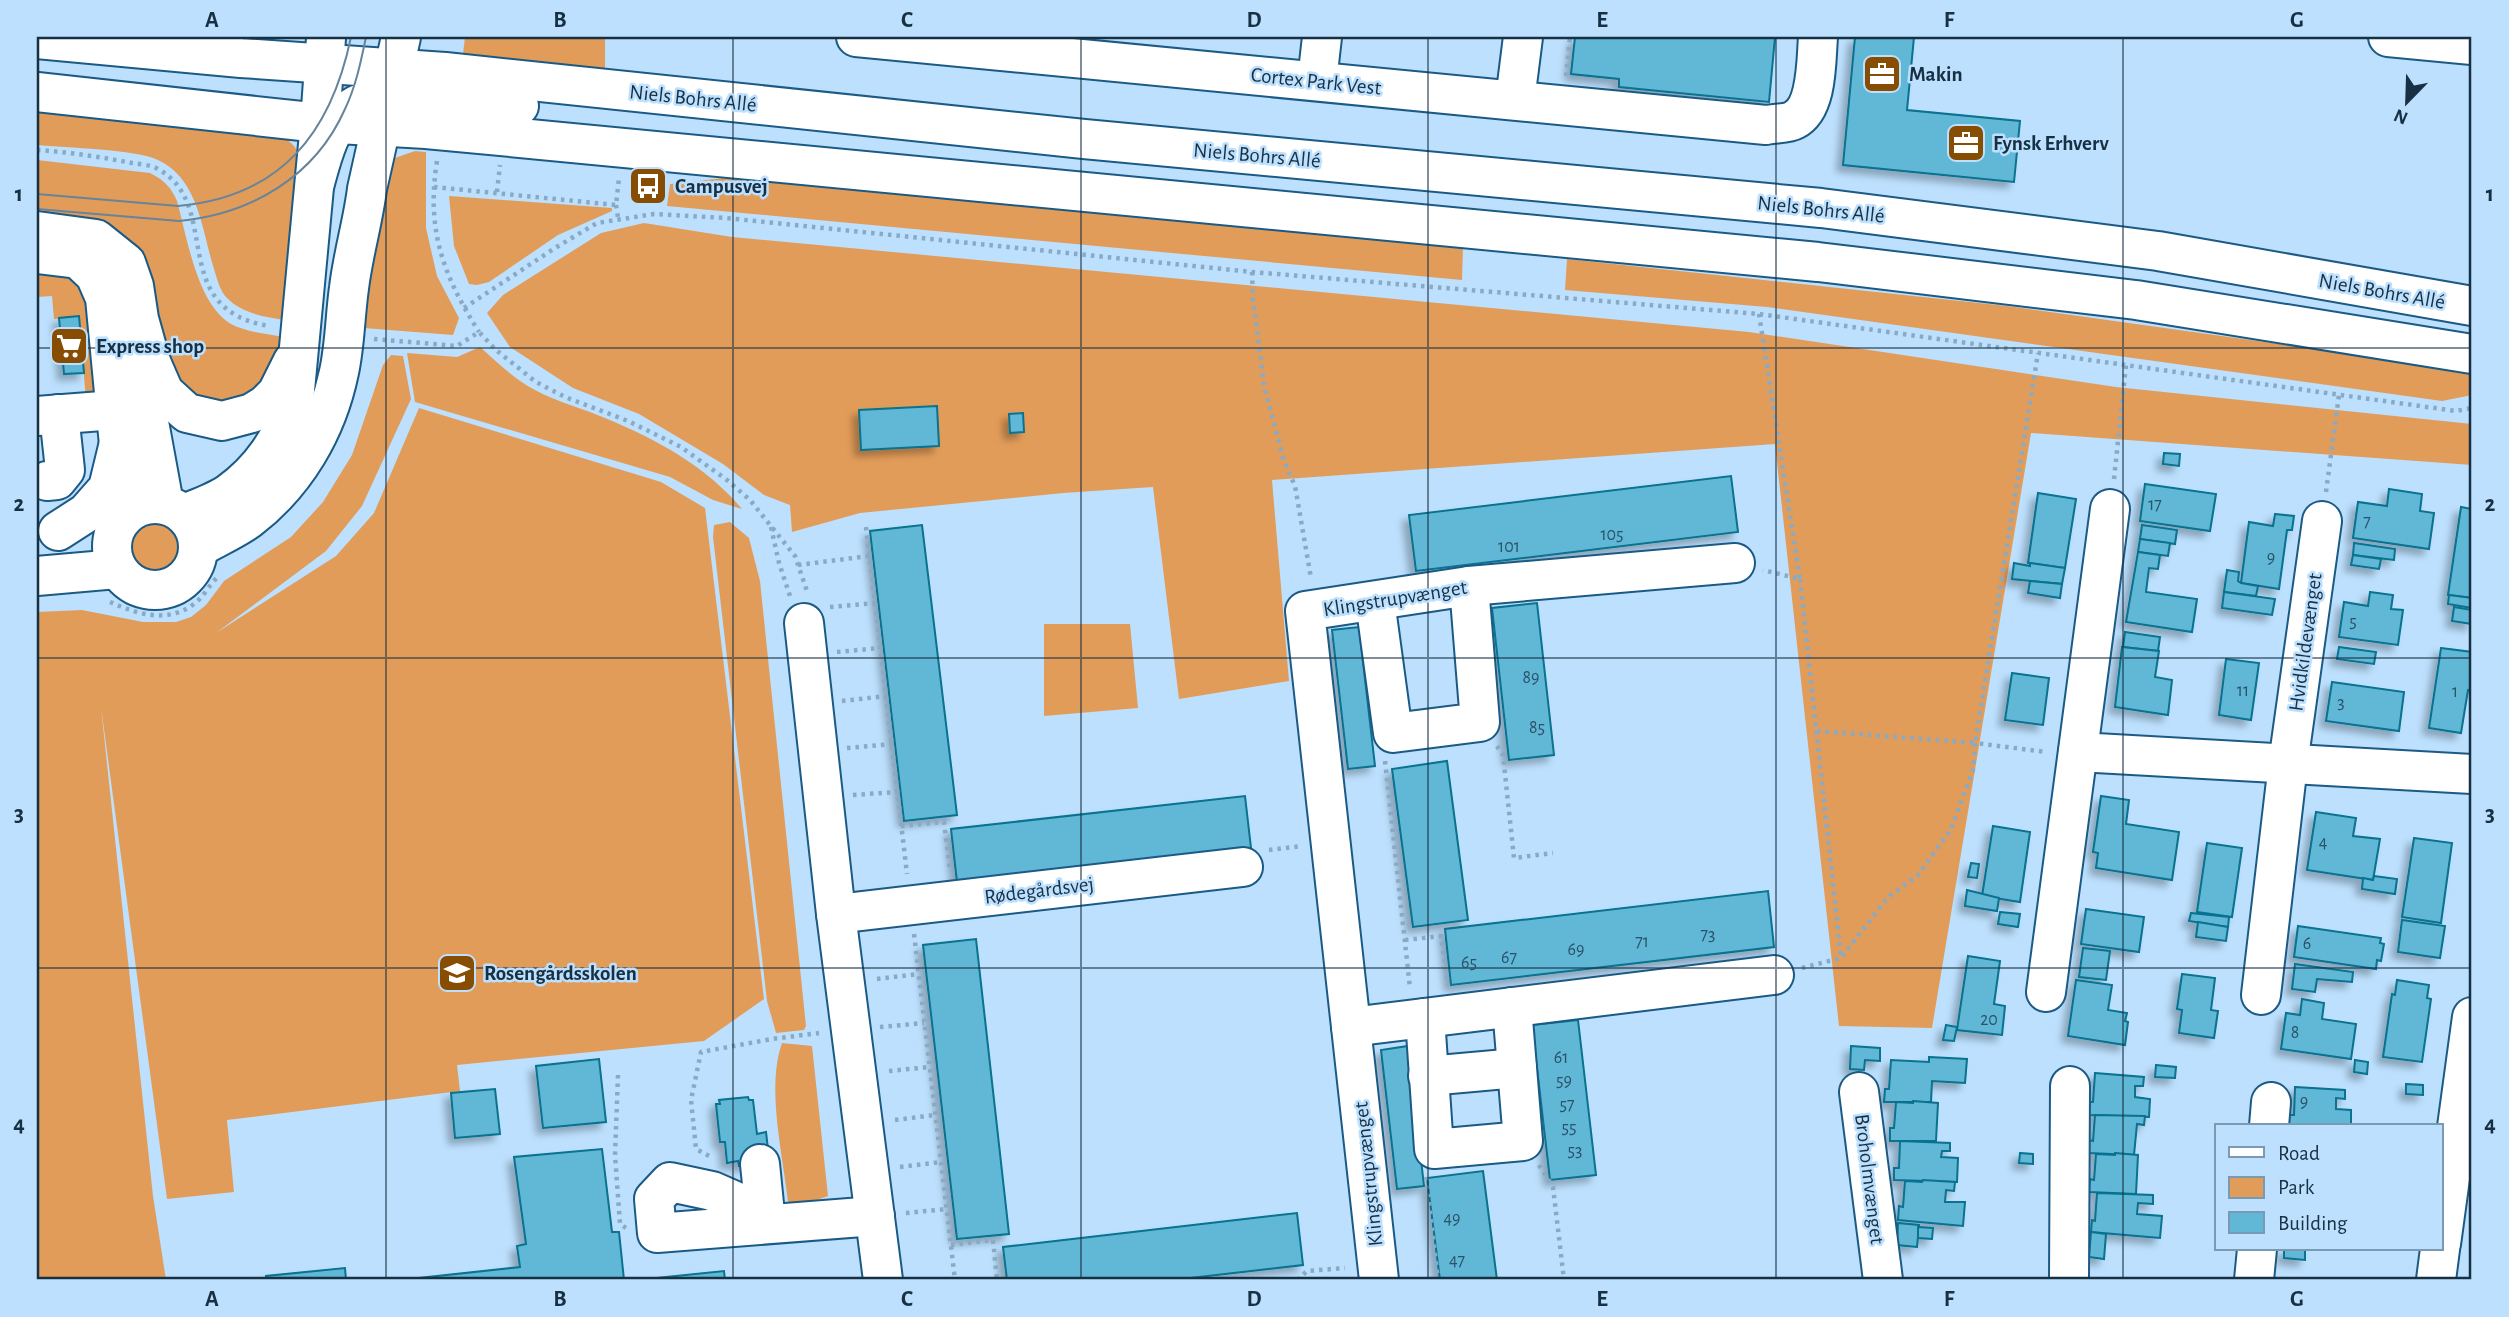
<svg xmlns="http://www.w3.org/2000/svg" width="2509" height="1317" viewBox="0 0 2509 1317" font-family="'Alegreya Sans',sans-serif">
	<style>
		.green { fill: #e29c59 }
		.building { fill: #61b7d6; stroke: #07728e; stroke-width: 2; filter: url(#shadow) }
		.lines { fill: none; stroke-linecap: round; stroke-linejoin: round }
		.minor-casing { stroke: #1b5a85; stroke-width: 42 }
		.path { stroke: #89aac5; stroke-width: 4.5; stroke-dasharray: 3.5 5; stroke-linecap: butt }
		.minor { stroke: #fff; stroke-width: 38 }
		.tram { stroke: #66849c; stroke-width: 2 }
		.grid { fill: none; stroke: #173043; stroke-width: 2; stroke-opacity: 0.55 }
		.labels { text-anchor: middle; stroke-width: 5; stroke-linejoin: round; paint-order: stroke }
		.number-label { font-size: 18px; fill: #2a5268 }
		.poi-label { font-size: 21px; font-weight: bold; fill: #173043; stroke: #bce0fe; text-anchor: start }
		.street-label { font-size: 21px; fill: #173043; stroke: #bce0fe }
		.neatline { fill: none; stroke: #173043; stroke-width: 2.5 }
		.grid-label { font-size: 23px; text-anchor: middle; font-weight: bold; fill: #173043 }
	</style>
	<defs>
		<filter id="shadow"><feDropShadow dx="-6" dy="6" stdDeviation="3.5" flood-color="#0004"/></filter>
	</defs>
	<rect width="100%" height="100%" fill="#bce0fe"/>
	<g class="green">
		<polygon points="465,37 605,37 605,72 463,54"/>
		<path d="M37 108 285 137 294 146 300 155 286 320C265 317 243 314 227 298 220 291 217 279 214 269 202 231 199 179 158 160 135 149 66 148 37 145Z"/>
		<polygon points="415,151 426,152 426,228 437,276 459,318 453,335 364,328 376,206 389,160"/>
		<path d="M37 160 150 173C164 180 171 187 177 201 187 237 197 304 231 324 246 332 267 334 284 337L282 359 250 404 185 401 37 216Z"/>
		<polygon points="724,178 1463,245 1462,280 667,206 670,184"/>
		<polygon points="449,196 612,208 612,211 558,235 489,282 477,285 469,284 454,246"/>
		<polygon points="644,223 732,237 1749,332 2116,387 2472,424 2472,465 2031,433 1932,1028 1839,1026 1775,444 1272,480 1289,681 1179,699 1153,487 1063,493 860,513 792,532 790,505 764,495 723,464 639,414 573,388 510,347 487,313 503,295 601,233"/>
		<polygon points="1567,259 2007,306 2472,371 2472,395 2442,401 1767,307 1565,290"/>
		<polygon points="37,268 74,276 87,292 96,390 86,400 79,317 54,319 52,296 37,297"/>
		<path d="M480 347C498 363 514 379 535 390 557 402 582 408 605 418 656 439 706 466 742 509L713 500 670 477 415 402 407 353 457 357Z"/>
		<polygon points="391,355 403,356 411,399 362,506 326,551 216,633 336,556 374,513 419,408 661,482 705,508 764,999 704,1041 457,1065 460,1091 227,1120 234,1192 167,1199 101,707 153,1196 166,1280 37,1280 37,612 82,610 143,622 176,622 191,617 206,605 224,581 291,537 323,502 352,455 383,365"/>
		<polygon points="730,522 749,538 760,581 806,1026 804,1030 776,1033 767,1001 713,537 714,525"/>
		<circle cx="155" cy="547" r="23"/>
		<polygon points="1044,624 1130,624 1138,708 1044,716"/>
		<path d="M782 1043 812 1046 828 1196 803 1205 788 1202C783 1155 766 1087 782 1043Z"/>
	</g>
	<g class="building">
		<polygon points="1575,37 1775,37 1769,102 1619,87 1619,79 1571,74"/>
		<polygon points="1855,37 1914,37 1907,110 2020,121 2014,182 1843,165"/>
		<polygon points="79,316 84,373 64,374 59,318"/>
		<polygon points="937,406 939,446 861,450 859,410"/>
		<polygon points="1023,413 1024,432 1010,433 1009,414"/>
		<polygon points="2164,453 2180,454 2179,466 2163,464"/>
		<polygon points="1731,476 1738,532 1416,571 1409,515"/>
		<polygon points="2145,484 2216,494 2210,531 2140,521"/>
		<polygon points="2389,489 2422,494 2420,511 2434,513 2429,549 2353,538 2358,502 2387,506"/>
		<polygon points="2038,493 2076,499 2065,568 2028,563"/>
		<polygon points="2461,507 2472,509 2472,598 2448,595"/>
		<polygon points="2275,514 2294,516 2292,530 2287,530 2279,589 2241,583 2249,522 2273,526"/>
		<polygon points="922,525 957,815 904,821 870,531"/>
		<polygon points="2142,525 2177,530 2175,544 2140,539"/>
		<polygon points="2140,539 2170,543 2168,556 2138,552"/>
		<polygon points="2354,543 2395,549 2394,560 2353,555"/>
		<polygon points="2138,552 2160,555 2158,569 2149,568 2146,592 2197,599 2192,632 2126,622"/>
		<polygon points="2353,555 2381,559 2379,569 2351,565"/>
		<polygon points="2014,563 2030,566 2030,563 2065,568 2062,584 2012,579"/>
		<polygon points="2227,570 2239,572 2238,581 2241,583 2258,586 2256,596 2224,592"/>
		<polygon points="2030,581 2062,584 2060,598 2028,593"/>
		<polygon points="2224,592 2275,599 2272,615 2222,608"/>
		<polygon points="2370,592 2393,595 2391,609 2403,610 2398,645 2339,637 2344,602 2368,606"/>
		<polygon points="2449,595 2472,598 2472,608 2448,604"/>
		<polygon points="1537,603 1554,755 1509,760 1492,608"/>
		<polygon points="2454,607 2472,610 2472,624 2452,621"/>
		<polygon points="1359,627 1375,766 1348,769 1332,630"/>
		<polygon points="2125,632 2160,637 2158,651 2123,647"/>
		<polygon points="2122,647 2159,651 2155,677 2172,680 2168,715 2115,707"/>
		<polygon points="2339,647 2376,652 2374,664 2337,659"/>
		<polygon points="2441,648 2472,652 2472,691 2468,690 2461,733 2429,728"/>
		<polygon points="2226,659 2259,663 2251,720 2219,715"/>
		<polygon points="2012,673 2049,678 2043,725 2005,720"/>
		<polygon points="2332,682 2404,692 2399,731 2326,721"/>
		<polygon points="1447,761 1468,920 1413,927 1392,769"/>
		<polygon points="1245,796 1251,848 957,882 951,829"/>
		<polygon points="2101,796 2129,800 2126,824 2179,832 2172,880 2096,868 2098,853 2093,852"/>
		<polygon points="2316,812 2356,818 2353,836 2380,839 2373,880 2307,870"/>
		<polygon points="1993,826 2030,832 2020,902 1982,896"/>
		<polygon points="2414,838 2452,843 2441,923 2402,917"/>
		<polygon points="2207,843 2242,848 2232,917 2197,912"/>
		<polygon points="1971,863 1979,864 1977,878 1968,877"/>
		<polygon points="2374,876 2397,879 2395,894 2362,889 2363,878 2373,880"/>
		<polygon points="1967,890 1999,898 1997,911 1965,906"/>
		<polygon points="1768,891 1774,947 1451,985 1445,929"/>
		<polygon points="2086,909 2144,917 2139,952 2081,944"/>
		<polygon points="2000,912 2020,914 2018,927 1998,924"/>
		<polygon points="2191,913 2229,917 2228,927 2189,921"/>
		<polygon points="2402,920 2445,926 2440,958 2398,952"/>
		<polygon points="2198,922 2228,927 2226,941 2196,937"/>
		<polygon points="2298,926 2381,938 2380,943 2384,944 2381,961 2377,960 2376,969 2294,957"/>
		<polygon points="976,939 1009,1234 957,1239 923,945"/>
		<polygon points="2083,948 2110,951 2106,980 2079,977"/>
		<polygon points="1968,956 2000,961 1994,1004 2005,1006 2002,1035 1957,1030"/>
		<polygon points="2295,964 2353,972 2352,982 2317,979 2315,992 2292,989"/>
		<polygon points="2182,974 2215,978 2211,1010 2218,1011 2214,1038 2179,1033 2182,1010 2177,1009"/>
		<polygon points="2076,980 2112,985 2108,1010 2127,1013 2125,1021 2128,1022 2125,1045 2068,1036"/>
		<polygon points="2397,980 2429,985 2427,998 2431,999 2422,1062 2383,1057 2392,994 2395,995"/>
		<polygon points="2302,999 2324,1003 2322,1019 2356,1024 2351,1059 2281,1049 2286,1013 2300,1015"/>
		<polygon points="1578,1020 1596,1175 1550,1180 1532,1025"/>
		<polygon points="1946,1025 1957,1027 1954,1041 1943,1040"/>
		<polygon points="1408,1046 1424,1186 1397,1189 1381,1050"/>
		<polygon points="1851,1046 1880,1048 1880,1061 1865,1060 1864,1070 1850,1069"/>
		<polygon points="1929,1057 1967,1059 1965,1083 1932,1081 1931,1102 1884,1102 1885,1089 1889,1089 1891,1060 1929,1062"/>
		<polygon points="599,1059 606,1122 543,1128 536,1066"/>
		<polygon points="2355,1060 2368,1062 2367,1074 2354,1072"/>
		<polygon points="2156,1065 2176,1067 2175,1078 2155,1077"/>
		<polygon points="2095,1073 2144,1077 2143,1086 2135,1086 2135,1097 2150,1099 2149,1117 2088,1115 2088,1102 2093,1102"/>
		<polygon points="2406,1084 2423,1085 2423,1095 2406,1094"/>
		<polygon points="2295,1087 2345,1090 2345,1099 2336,1098 2336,1109 2351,1110 2351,1126 2289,1126 2289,1115 2294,1115"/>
		<polygon points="495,1089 500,1134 455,1138 451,1093"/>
		<polygon points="748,1097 749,1100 753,1100 757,1134 766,1132 769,1158 739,1166 738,1161 727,1163 725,1142 720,1142 716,1104 720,1104 719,1100"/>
		<polygon points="1913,1101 1938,1103 1936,1141 1890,1141 1890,1128 1894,1128 1896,1102 1913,1103"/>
		<polygon points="2095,1115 2145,1116 2144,1125 2137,1124 2134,1155 2088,1153 2089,1140 2093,1141"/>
		<polygon points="1900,1141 1950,1143 1950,1151 1942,1151 1941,1157 1958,1158 1957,1182 1894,1180 1894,1168 1899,1168"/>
		<polygon points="602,1149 612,1232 619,1232 624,1280 400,1280 520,1267 517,1246 526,1244 514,1157"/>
		<polygon points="2020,1153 2033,1154 2033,1164 2019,1163"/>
		<polygon points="2115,1153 2138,1155 2136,1194 2089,1192 2090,1179 2094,1180 2096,1154 2115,1155"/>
		<polygon points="1483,1171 1497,1280 1440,1280 1427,1178"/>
		<polygon points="1923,1180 1955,1182 1954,1191 1946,1190 1945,1202 1965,1202 1963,1226 1898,1220 1899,1206 1903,1207 1905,1181 1922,1182"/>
		<polygon points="2097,1193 2153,1195 2153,1204 2138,1203 2137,1214 2162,1216 2160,1238 2091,1232 2092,1220 2095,1221"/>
		<polygon points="1297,1213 1303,1265 1173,1280 1007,1280 1003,1247"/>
		<polygon points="1898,1223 1919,1225 1917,1247 1897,1245"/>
		<polygon points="1918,1227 1933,1228 1932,1239 1918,1238"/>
		<polygon points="2091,1232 2106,1234 2104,1259 2089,1257"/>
		<polygon points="2284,1249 2305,1249 2305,1260 2284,1258"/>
		<polygon points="345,1268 346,1280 266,1280 266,1276"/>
		<polygon points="724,1271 725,1280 637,1280"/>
	</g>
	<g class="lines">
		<defs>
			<g id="minor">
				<path d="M856 37 1766 125C1774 123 1787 124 1794 120 1818 108 1816 60 1818 37"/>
				<polyline points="2388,37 2472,45"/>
				<polyline points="37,39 241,58 445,72 1084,139 1821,208 2158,251 2472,306"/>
				<polyline points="1317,81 1322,37"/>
				<polyline points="37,92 320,123 426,129 1818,262 2136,300 2472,354"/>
				<polyline points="1515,100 1523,37"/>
				<path d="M315 183C322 157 330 123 353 107 382 86 482 102 519 106"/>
				<polyline points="37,231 96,239 126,263 134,286 139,319 151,362 164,392 187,413 222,421 252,413 265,405 277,393 293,361"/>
				<polyline points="37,254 78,259 95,275 105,298 119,445 134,509"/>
				<polyline points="138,362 164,504"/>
				<polyline points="37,416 115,410"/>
				<polyline points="47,481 57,480 65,470 59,414"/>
				<circle cx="155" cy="547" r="43"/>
				<path d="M184 514C198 508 216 502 229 493 260 471 283 438 294 401L320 123 326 38"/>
				<polyline points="58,531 86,513 108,488 118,447"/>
				<path d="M198 548C215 538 234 530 249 519 296 483 327 430 339 372 345 345 345 316 349 288 353 254 363 222 367 189L401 37"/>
				<polyline points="37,576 117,569"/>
				<polyline points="1375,601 1393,733 1480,722 1469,586"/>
				<polyline points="804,623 836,914 883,1280"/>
				<polyline points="2078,752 2472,774"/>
				<polyline points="836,914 1243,867"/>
				<polyline points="2046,992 2110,509"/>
				<polyline points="2261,995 2288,764 2322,521"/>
				<polyline points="1425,1018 1434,1149 1523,1141 1512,1007"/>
				<polyline points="1351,1027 1774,975"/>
				<polyline points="1428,1076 1517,1068"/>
				<polyline points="1859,1092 1883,1280"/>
				<polyline points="2269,1126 2271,1102"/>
				<polyline points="760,1164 766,1224"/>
				<polyline points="766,1224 760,1212 712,1191 670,1182 654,1199 657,1233 875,1216"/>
				<polyline points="2441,1244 2472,1017"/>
				<polyline points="1379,1280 1305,611 1469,586 1735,563"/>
				<polyline points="2069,1280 2070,1086"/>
				<polyline points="2254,1280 2257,1249"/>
				<polyline points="2436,1280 2440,1249"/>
			</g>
		</defs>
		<use href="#minor" class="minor-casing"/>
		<g class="path">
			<polyline points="1566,76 1570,37"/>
			<path d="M37 150C69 152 101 157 132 163 140 164 151 165 158 169 224 205 165 309 269 326"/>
			<path d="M437 161C426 230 443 275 479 332"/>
			<polyline points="434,187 616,205 619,178"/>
			<polyline points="497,192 500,165"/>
			<polyline points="616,205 618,218"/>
			<polyline points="1252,272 1253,298 1264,386 1284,461 1295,486 1311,578"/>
			<polyline points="464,308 555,248 597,223 654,214 726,218 1252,272 1759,314 2456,411 2472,408"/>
			<polyline points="1759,314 1800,579 1763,570"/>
			<polyline points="374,339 457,346 479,332 496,350 536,382 565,397 628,421 681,447 727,480 750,500 795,556 808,594"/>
			<polyline points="2114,479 2126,365"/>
			<polyline points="2326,492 2339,395"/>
			<polyline points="771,527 779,563 790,596"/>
			<polyline points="866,527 907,874"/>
			<polyline points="798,565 869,556"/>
			<polyline points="1800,579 1841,958"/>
			<path d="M110 602C137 614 167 624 194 604 204 597 210 583 220 575"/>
			<polyline points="830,607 875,603"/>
			<polyline points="837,652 880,648"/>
			<polyline points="842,701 886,696"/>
			<polyline points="1817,731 1975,743 2038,353"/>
			<polyline points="1497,746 1503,755 1514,858 1553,853"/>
			<polyline points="847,748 892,744"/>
			<polyline points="1385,761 1410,988"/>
			<polyline points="853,795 897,792"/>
			<polyline points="901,826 944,822 950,871"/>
			<polyline points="1269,850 1302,846"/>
			<polyline points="914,934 955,1280"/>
			<polyline points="1405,940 1441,936 1448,985"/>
			<polyline points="1802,968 1841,958 1888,897 1918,875 1951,829 1973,770 1975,743 2046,752"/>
			<polyline points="877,979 919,974"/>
			<polyline points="880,1027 924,1023"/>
			<polyline points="889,1071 930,1067"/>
			<polyline points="618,1075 615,1155 620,1224 626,1228"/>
			<polyline points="895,1120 935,1115"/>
			<polyline points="709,1156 696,1149 691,1100 701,1052 772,1039 819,1033"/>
			<polyline points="1539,1165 1553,1187 1564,1280"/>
			<polyline points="900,1167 941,1162"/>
			<polyline points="1426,1177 1438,1280"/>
			<polyline points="906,1213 947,1209"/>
			<polyline points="951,1245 993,1240 997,1280"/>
			<polyline points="1297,1280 1307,1271 1345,1268"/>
		</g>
		<use href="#minor" class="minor"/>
		<g class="tram">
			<path d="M37 194 178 206C281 197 331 133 351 37"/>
			<path d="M37 209 179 221C251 214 315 177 345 109 356 86 361 61 366 37"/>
		</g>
	</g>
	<path class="grid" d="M386 37V1280M733 37V1280M1081 37V1280M1428 37V1280M1776 37V1280M2123 37V1280M37 348H2472M37 658H2472M37 968H2472"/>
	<defs>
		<symbol id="office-square" viewBox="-11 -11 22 22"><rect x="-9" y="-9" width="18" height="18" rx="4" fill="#874d02" stroke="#bce0fe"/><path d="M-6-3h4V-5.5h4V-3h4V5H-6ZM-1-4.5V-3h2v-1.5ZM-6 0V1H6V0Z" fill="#fff"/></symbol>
		<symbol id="bus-square" viewBox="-11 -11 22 22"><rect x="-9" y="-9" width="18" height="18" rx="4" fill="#874d02" stroke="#bce0fe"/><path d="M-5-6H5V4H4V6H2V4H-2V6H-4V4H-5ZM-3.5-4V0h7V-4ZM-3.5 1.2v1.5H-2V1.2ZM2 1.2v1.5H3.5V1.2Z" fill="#fff"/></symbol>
		<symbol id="supermarket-square" viewBox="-11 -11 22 22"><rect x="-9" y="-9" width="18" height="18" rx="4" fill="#874d02" stroke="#bce0fe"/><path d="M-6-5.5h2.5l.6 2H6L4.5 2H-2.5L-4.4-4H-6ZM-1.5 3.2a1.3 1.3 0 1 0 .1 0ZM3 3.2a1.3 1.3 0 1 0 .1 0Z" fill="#fff"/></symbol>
		<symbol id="school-square" viewBox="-11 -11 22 22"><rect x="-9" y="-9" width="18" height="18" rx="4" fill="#874d02" stroke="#bce0fe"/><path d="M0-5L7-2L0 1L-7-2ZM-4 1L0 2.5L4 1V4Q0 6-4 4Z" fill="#fff"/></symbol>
	</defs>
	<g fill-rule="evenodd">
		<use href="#office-square" x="1860" y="52" width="44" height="44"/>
		<use href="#office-square" x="1944" y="121" width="44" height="44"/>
		<use href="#bus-square" x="626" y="164" width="44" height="44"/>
		<use href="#supermarket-square" x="47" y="324" width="44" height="44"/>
		<use href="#school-square" x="435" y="951" width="44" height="44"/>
	</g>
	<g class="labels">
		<g class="number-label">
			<text x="2155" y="510">17</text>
			<text x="2367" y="527">7</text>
			<text x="1612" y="540">105</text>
			<text x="1509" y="552">101</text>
			<text x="2271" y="563">9</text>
			<text x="2353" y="627">5</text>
			<text x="1531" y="683">89</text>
			<text x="2243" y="696">11</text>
			<text x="2455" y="697">1</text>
			<text x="2341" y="708">3</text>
			<text x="1537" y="733">85</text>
			<text x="2323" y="848">4</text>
			<text x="1708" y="940">73</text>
			<text x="1642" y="947">71</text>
			<text x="2307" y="949">6</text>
			<text x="1576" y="955">69</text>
			<text x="1509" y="963">67</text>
			<text x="1469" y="968">65</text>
			<text x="1989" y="1025">20</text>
			<text x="2295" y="1038">8</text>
			<text x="1561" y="1063">61</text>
			<text x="1564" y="1086">59</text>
			<text x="2304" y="1107">9</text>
			<text x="1567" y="1110">57</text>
			<text x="1569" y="1133">55</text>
			<text x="1575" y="1156">53</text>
			<text x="1452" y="1224">49</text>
			<text x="1457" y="1266">47</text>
		</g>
		<g class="poi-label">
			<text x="1909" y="81">Makin</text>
			<text x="1993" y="150">Fynsk Erhverv</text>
			<text x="675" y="193">Campusvej</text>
			<text x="96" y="353">Express shop</text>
			<text x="484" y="980">Rosengårdsskolen</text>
		</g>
		<g class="street-label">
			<text transform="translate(1316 81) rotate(6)" y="7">Cortex Park Vest</text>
			<text transform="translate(693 98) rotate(6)" y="7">Niels Bohrs Allé</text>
			<text transform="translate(1257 155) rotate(5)" y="7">Niels Bohrs Allé</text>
			<text transform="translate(1821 209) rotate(6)" y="7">Niels Bohrs Allé</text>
			<text transform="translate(2382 291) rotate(10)" y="7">Niels Bohrs Allé</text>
			<text transform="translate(1395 598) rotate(-9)" y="7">Klingstrupvænget</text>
			<text transform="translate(2305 642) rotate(-82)" y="7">Hvidkildevænget</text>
			<text transform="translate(1039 890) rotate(-7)" y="7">Rødegårdsvej</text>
			<text transform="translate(1368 1174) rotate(-96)" y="7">Klingstrupvænget</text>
			<text transform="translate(1870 1179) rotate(83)" y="7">Broholmvænget</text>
		</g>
	</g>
	<rect width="2509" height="1317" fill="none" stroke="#bce0fe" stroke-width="77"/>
	<rect x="2215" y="1124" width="228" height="126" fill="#bce0fe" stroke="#7a9ab3" stroke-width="2"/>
	<rect x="2229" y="1147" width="35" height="10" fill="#ffffff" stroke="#7a9ab3" stroke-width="2"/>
	<text x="2278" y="1160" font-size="21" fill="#173043">Road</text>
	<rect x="2229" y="1177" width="35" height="21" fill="#e29c59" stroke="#7a9ab3" stroke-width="2"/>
	<text x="2278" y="1194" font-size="21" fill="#173043">Park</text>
	<rect x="2229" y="1212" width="35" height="21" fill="#61b7d6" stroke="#7a9ab3" stroke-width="2"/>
	<text x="2278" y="1230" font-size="21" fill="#173043">Building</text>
	<g transform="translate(2407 102) rotate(203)" stroke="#bce0fe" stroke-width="5" paint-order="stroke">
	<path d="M0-5L12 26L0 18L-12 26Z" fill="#173043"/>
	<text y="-10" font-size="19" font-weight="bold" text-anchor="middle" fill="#173043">N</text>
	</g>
	<rect x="38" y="38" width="2432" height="1240" class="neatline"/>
	<g class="grid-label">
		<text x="212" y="27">A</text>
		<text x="560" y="27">B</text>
		<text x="907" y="27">C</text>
		<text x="1254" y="27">D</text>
		<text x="1602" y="27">E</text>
		<text x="1949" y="27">F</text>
		<text x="2297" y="27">G</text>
		<text x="19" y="201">1</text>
		<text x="2490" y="201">1</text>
		<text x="19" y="511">2</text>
		<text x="2490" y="511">2</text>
		<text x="19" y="821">3</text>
		<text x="2490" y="821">3</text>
		<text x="19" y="1131">4</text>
		<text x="2490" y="1131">4</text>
		<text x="212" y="1306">A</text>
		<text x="560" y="1306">B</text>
		<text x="907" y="1306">C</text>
		<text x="1254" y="1306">D</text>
		<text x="1602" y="1306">E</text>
		<text x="1949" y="1306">F</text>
		<text x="2297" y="1306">G</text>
	</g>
</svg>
